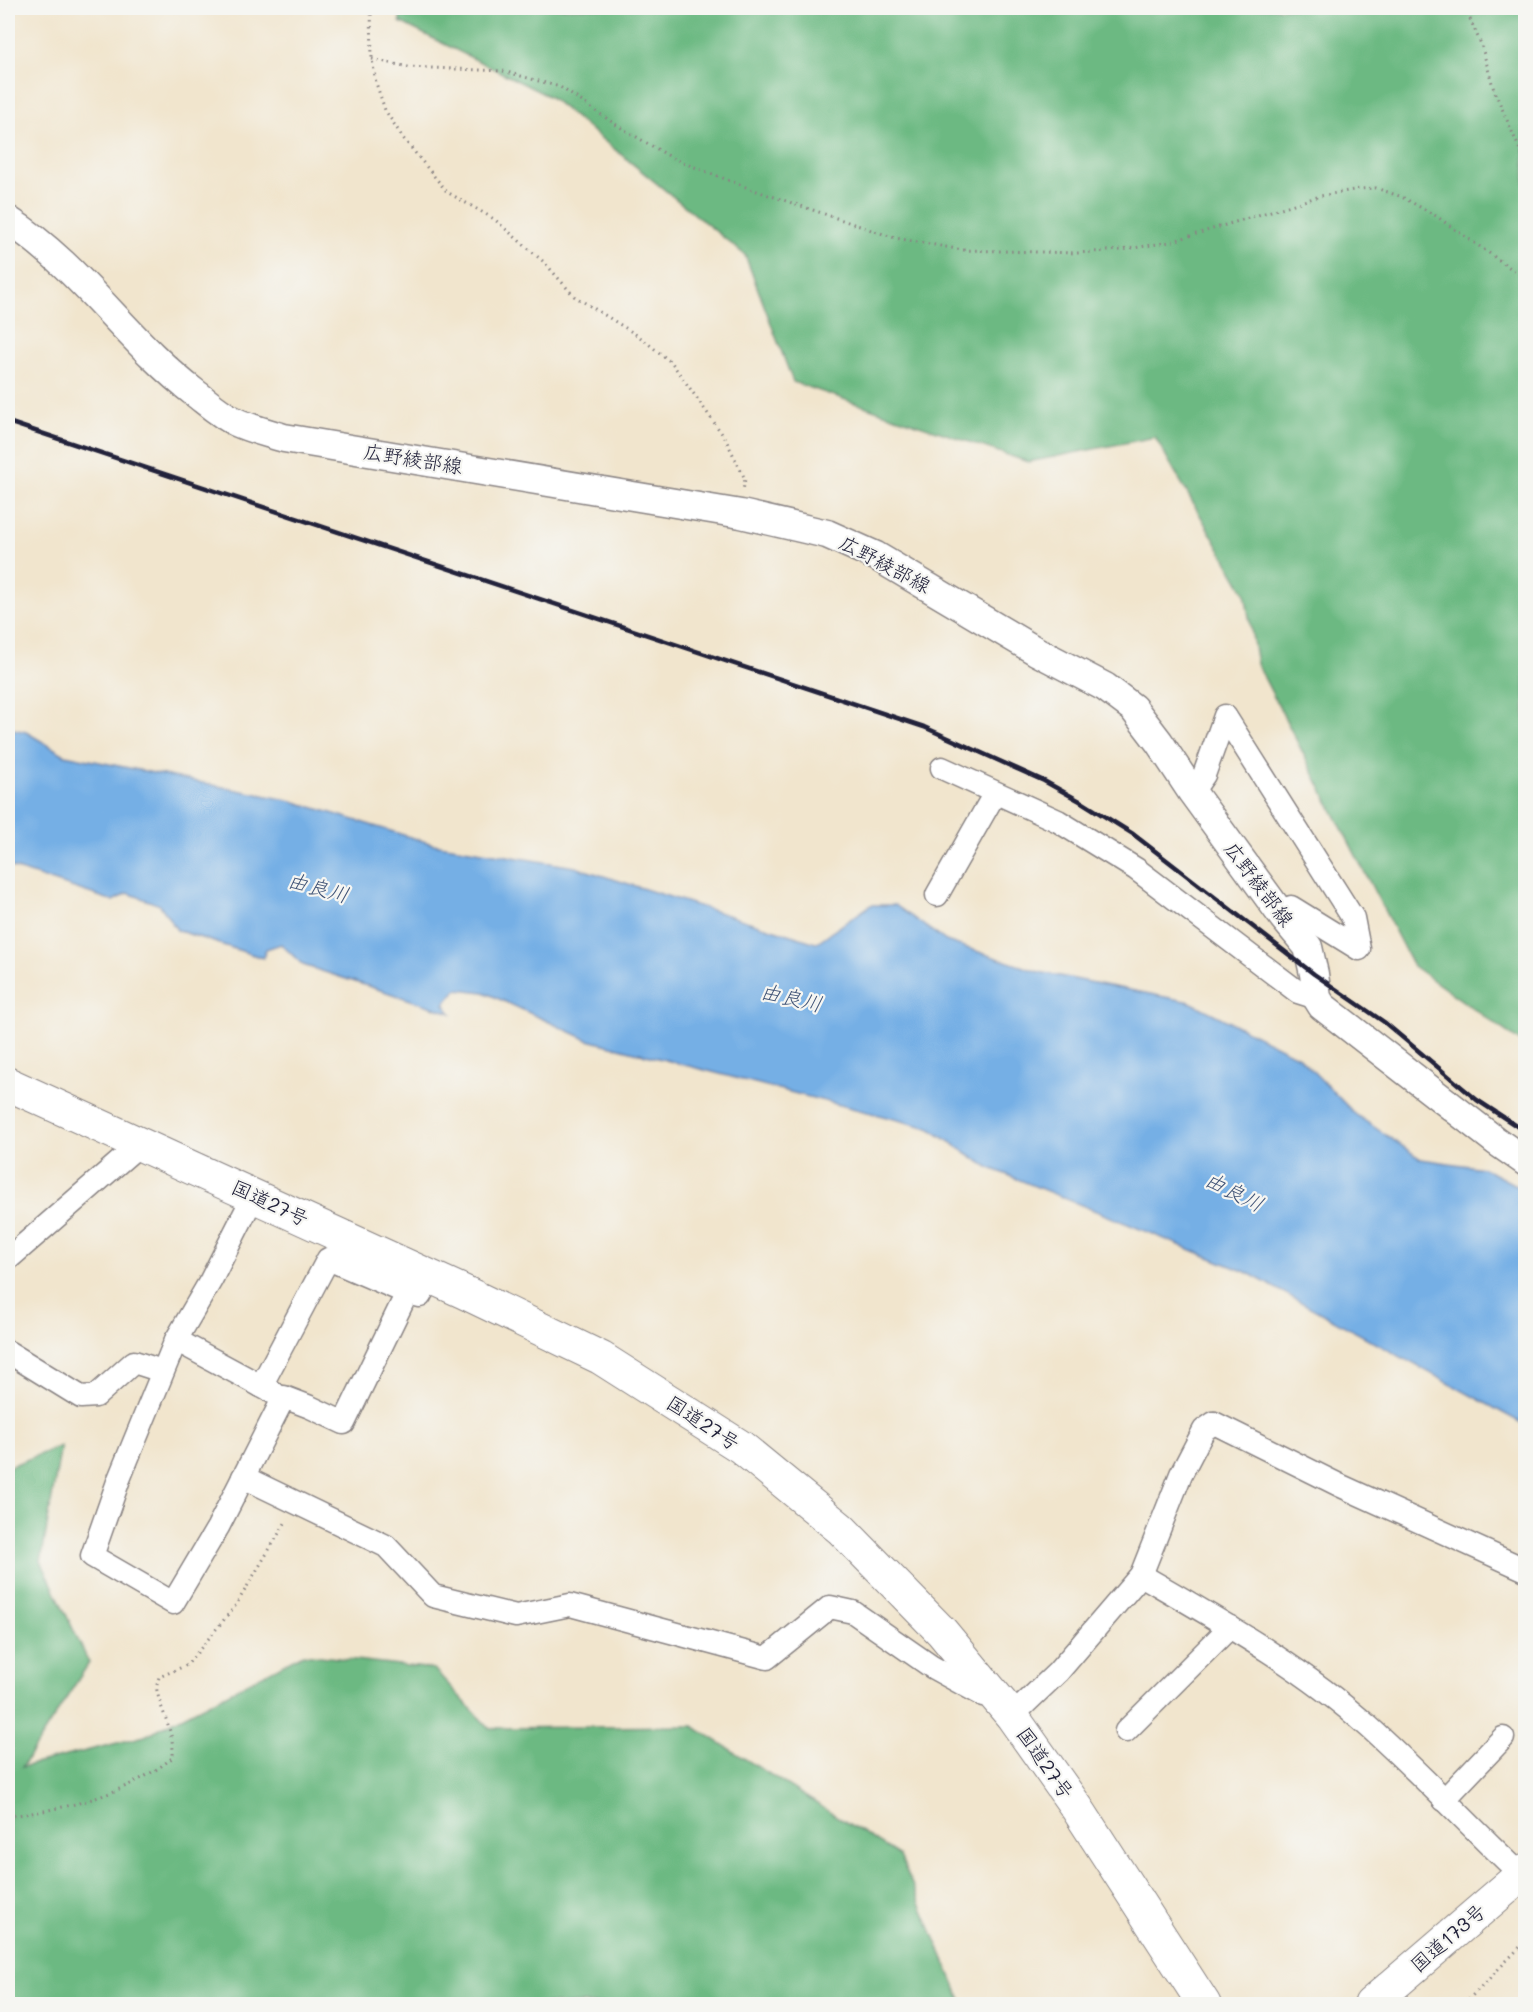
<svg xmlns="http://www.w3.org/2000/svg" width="1533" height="2012" viewBox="0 0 1533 2012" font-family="Mali,'Klee One',sans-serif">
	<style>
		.forest { fill: #6cb982; stroke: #476e5e; stroke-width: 1.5 }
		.water { fill: #75afe5; stroke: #4c6890; stroke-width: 1.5 }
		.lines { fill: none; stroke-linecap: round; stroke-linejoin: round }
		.minor-casing { stroke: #8a8484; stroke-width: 25 }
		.major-casing { stroke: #8a8484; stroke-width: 31 }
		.highway-casing { stroke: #8a8484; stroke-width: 35 }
		.path { stroke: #8a8484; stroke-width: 3; stroke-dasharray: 1.5 4.5; stroke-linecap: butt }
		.minor { stroke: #fff; stroke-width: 22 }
		.major { stroke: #fff; stroke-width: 28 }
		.highway { stroke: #fff; stroke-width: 33 }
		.rail { stroke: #22223b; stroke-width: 4.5 }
		.labels { text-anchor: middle; stroke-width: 4.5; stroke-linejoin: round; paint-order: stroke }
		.street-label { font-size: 20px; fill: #22223b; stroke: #f6f6f2 }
		.water-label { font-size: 21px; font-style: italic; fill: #3f5376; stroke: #f6f6f2 }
	</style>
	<rect width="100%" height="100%" fill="#f6f6f2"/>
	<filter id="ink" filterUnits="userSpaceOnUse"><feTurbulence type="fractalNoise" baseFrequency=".0167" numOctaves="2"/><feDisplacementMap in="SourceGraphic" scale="12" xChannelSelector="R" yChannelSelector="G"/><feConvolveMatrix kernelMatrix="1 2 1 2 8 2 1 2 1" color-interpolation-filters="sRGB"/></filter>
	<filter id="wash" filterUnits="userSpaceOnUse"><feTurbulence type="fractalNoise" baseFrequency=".008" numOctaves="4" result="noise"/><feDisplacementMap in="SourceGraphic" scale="24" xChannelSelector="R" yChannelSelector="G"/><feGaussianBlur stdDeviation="1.35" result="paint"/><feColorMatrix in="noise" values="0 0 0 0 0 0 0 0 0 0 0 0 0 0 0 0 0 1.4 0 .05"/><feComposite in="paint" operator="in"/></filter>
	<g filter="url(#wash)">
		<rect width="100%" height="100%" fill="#f1e5cd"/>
		<g class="forest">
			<polygon points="400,8 1525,8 1525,1045 1413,966 1257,664 1245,593 1155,437 1028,462 793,382 745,255 550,97 400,22"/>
			<polygon points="61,1446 41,1561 89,1663 22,1767 145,1736 303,1654 434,1669 489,1728 693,1726 900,1856 963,2004 8,2004 8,1467"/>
		</g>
		<polygon class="water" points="8,728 26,732 65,755 292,801 433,844 575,867 816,943 871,905 895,905 946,941 1039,972 1190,1002 1299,1057 1355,1114 1421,1159 1483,1168 1525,1190 1525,1425 1248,1273 988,1167 929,1128 588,1040 484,992 457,989 444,1004 451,1013 303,965 281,944 266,949 263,958 177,930 160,905 128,893 113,901 8,866"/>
	</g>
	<g filter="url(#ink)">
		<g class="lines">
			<defs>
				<g id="minor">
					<polyline points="942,768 1058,821 1136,869 1298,992 1317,998"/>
					<polyline points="1192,792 1204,775 1225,716 1353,918 1359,949 1291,907 1283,917"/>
					<polyline points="937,895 995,793"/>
					<polyline points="254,1195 211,1280 176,1340 119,1479 92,1556 173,1603 218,1527 284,1397 310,1407 344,1423 407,1293 420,1296 430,1277"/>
					<polyline points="8,1259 140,1144"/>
					<polyline points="176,1340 274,1393"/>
					<polyline points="8,1352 81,1397 96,1396 134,1362 162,1371"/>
					<polyline points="261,1386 328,1259 407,1293"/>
					<polyline points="243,1477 386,1546 433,1596 516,1616 570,1605 767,1658 830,1607 853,1612 932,1667 983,1695 991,1691"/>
					<path d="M1141 1575C1220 1621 1301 1666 1369 1727 1419 1772 1465 1821 1513 1867"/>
					<polyline points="1012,1716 1058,1672 1141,1575 1181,1474 1204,1430 1214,1423 1339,1485 1526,1570"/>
					<polyline points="1126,1731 1230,1627"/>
					<polyline points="1444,1800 1503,1738"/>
				</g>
				<path id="major" d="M8 220C79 265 128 342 195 393 208 403 221 415 236 422 251 429 268 433 284 438L741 514 827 534 876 556 1036 651 1105 687 1133 708 1159 742 1192 792 1283 917 1308 947 1314 974 1317 998 1322 1006 1496 1141 1526 1162"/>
				<g id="highway">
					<polyline points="8,1084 464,1292 601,1358 741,1447 841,1529 942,1632 986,1685 1012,1716 1077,1808 1204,2004"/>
					<polyline points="1371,2004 1526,1871"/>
				</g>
			</defs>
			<use href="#minor" class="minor-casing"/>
			<use href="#major" class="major-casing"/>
			<use href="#highway" class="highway-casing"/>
			<g class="path">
				<polyline points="371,8 372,59 376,83 385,110 403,138 447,192 494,219 545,263 574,296 640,337 672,363 725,438 745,479 743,491"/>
				<polyline points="1465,8 1481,44 1494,90 1526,164"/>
				<polyline points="372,59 408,67 503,71 560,87 618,126 674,159 751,189 895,238 963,250 1077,253 1122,250 1170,242 1320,196 1359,189 1376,188 1402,197 1436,216 1526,279"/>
				<path d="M8 1816C64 1810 129 1794 173 1757 174 1729 162 1715 157 1691 156 1686 158 1681 159 1677L187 1665 236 1605 287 1520"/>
				<polyline points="1464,2004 1526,1941"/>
			</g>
			<use href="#minor" class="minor"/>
			<use href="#major" class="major"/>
			<use href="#highway" class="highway"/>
			<polyline class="rail" points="8,422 924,727 1044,781 1080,801 1133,834 1314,974 1384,1022 1477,1100 1526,1132"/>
		</g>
	</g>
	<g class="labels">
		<g class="street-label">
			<text transform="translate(413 459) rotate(9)" y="7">広野綾部線</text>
			<text transform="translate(885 564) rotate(28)" y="7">広野綾部線</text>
			<text transform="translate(1259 884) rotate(53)" y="7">広野綾部線</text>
			<text transform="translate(270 1203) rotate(25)" y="7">国道27号</text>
			<text transform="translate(703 1423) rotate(33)" y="7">国道27号</text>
			<text transform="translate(1045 1763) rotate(55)" y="7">国道27号</text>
			<text transform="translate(1448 1938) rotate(-41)" y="7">国道173号</text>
		</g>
		<g class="water-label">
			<text transform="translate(318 888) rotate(15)" y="7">由良川</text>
			<text transform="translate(791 998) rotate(13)" y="7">由良川</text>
			<text transform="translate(1234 1192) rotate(27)" y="7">由良川</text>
		</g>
	</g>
	<rect width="1533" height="2012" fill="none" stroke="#f6f6f2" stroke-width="30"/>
</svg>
